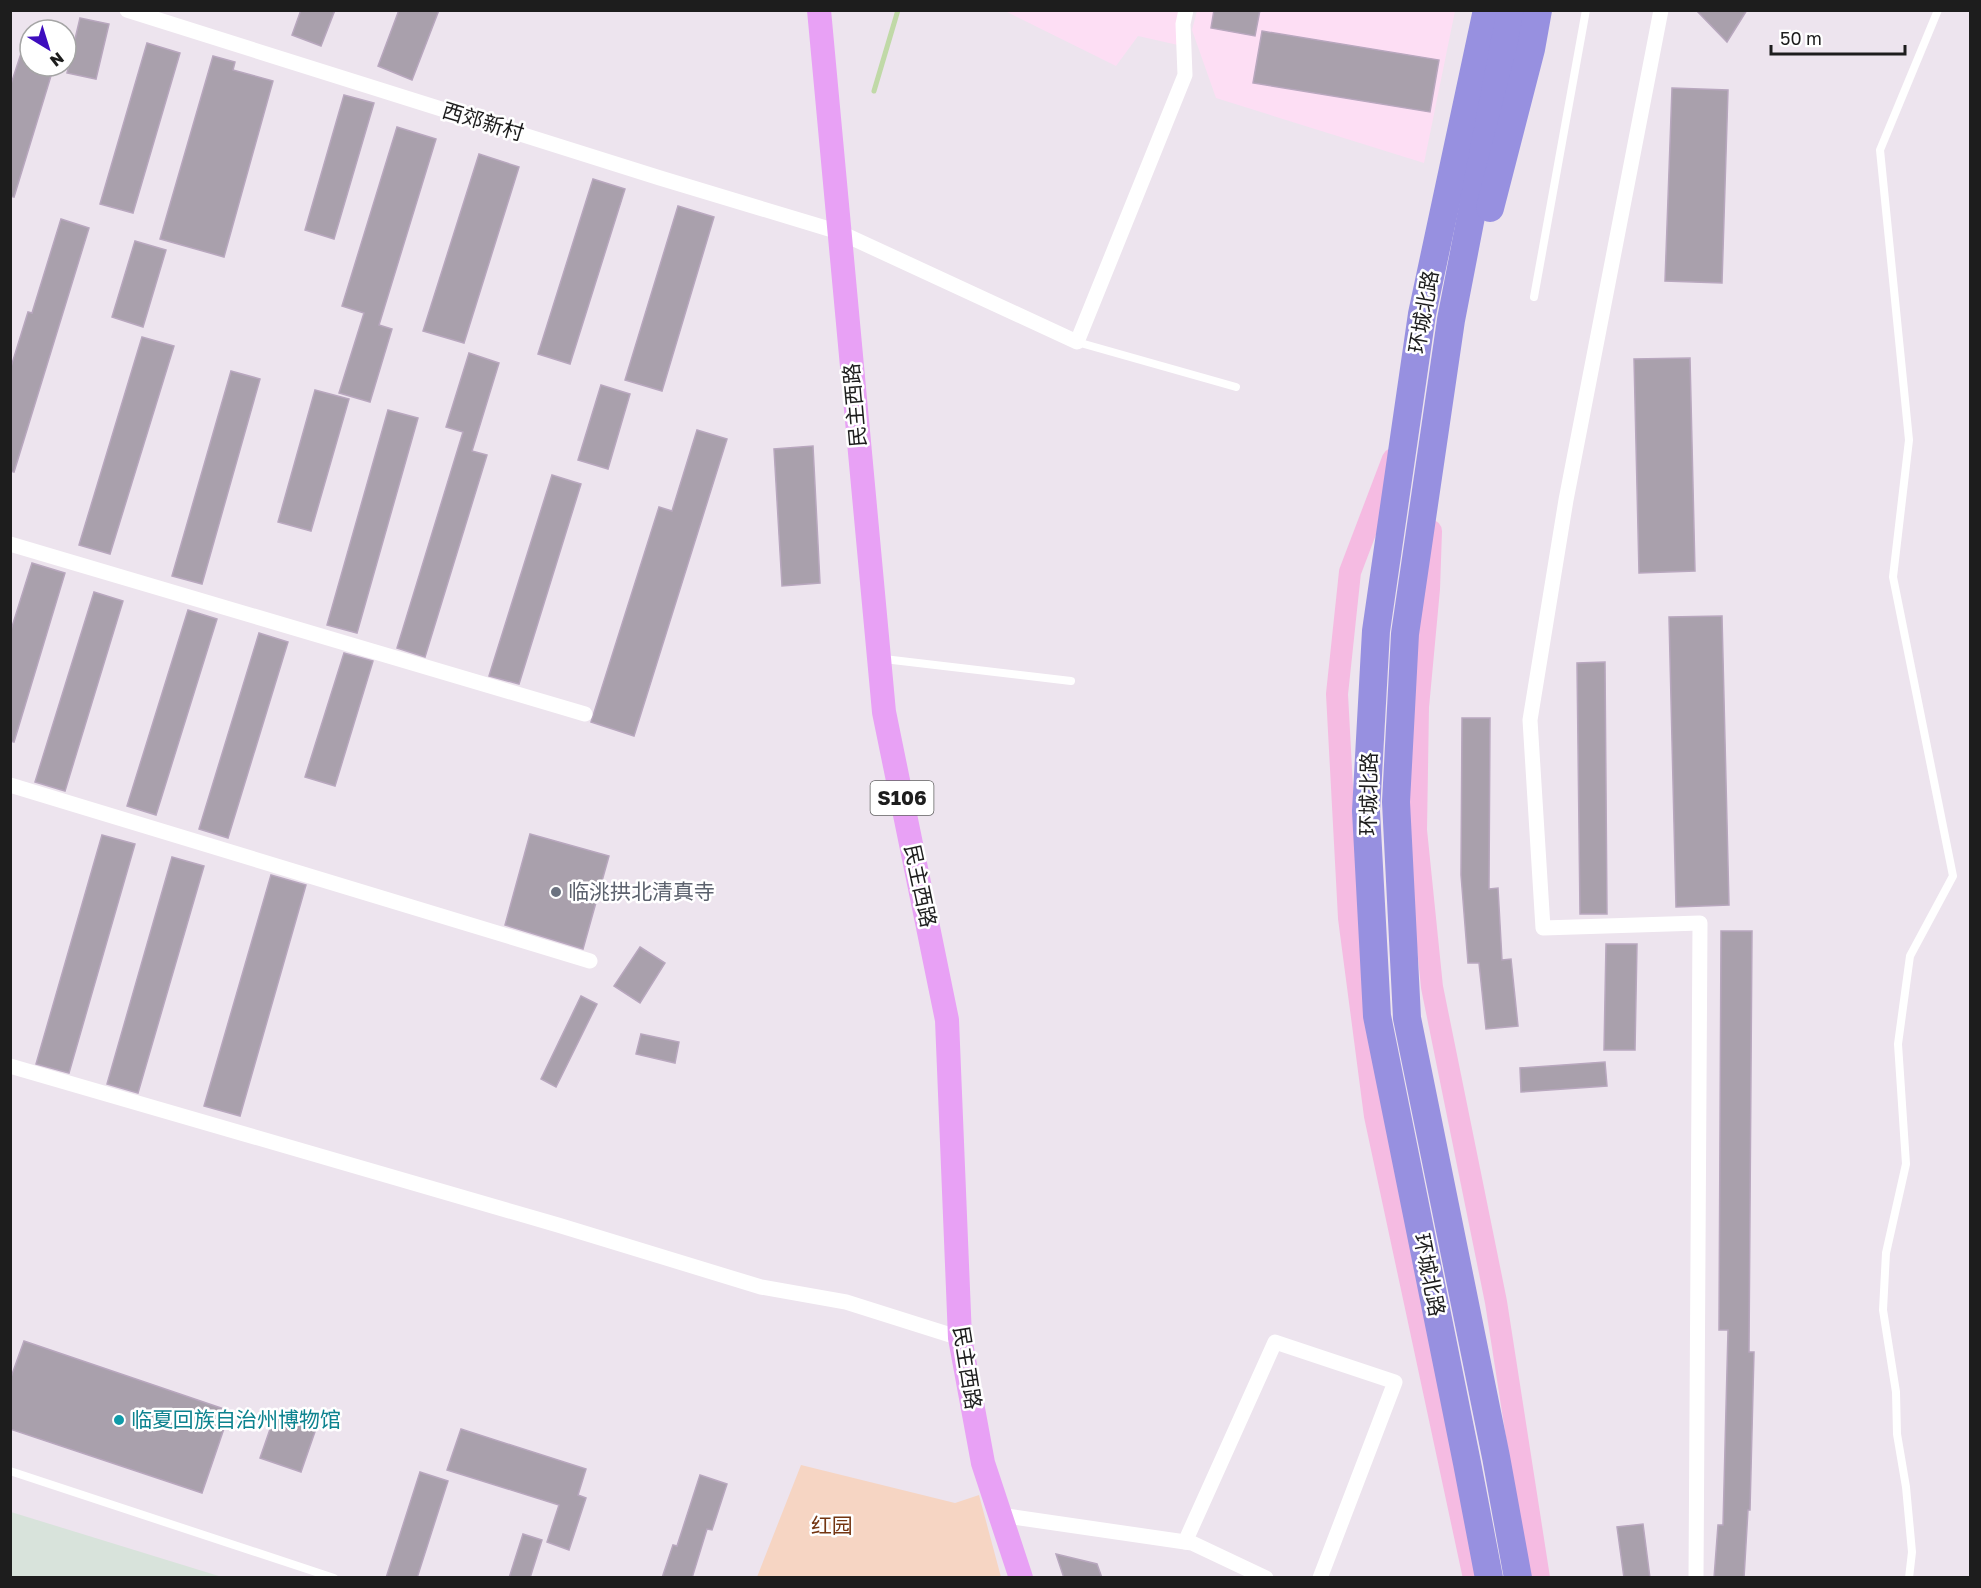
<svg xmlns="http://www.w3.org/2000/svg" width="1981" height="1588" viewBox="0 0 1981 1588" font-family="'Golos Text','Noto Sans SC',sans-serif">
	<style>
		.education { fill: #fddef4 }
		.park { fill: #f6d5c3 }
		.plaza { fill: #d8e3db }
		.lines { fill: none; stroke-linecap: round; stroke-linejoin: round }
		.stream { stroke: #c0d9a7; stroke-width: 5 }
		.building { fill: #a9a0ac; stroke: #b8a7be; stroke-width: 1.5 }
		.lane { stroke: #fff; stroke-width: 8 }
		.street { stroke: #fff; stroke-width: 15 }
		.secondary { stroke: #f5bbe2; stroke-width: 22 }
		.primary { stroke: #e8a1f5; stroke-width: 24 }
		.highway { stroke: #9790e0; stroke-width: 28 }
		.worship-dot { fill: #6b7280; stroke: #fff; stroke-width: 2 }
		.culture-dot { fill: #0f9aa8; stroke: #fff; stroke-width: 2 }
		.labels { text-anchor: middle; stroke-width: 5; stroke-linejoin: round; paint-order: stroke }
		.shield { fill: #fff; stroke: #616161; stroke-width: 1.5 }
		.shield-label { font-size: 20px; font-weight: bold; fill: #1d1d1d }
		.street-label { font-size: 21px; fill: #1d1d1d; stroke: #fff }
		.worship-label { font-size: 21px; fill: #5b616d; stroke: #fff; text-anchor: start }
		.culture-label { font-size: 21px; fill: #0d838f; stroke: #fff; text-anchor: start }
		.park-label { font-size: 21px; fill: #743612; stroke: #fff }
	</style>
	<rect width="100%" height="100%" fill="#ede4ee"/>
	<g class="education">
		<polygon points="1005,11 1184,11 1178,45 1138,36 1116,66"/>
		<polygon points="1197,11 1455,11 1424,163 1216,98 1192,30"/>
	</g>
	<polygon class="park" points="801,1465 955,1503 979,1495 1001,1577 757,1577"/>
	<polygon class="plaza" points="10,1512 11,1512 222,1577 11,1577"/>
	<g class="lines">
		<polyline class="stream" points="874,91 898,10"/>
	</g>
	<g class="building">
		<polygon points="301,10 335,10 321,46 292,35"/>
		<polygon points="399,10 439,10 412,80 378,66"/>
		<polygon points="1214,10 1260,10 1255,36 1211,28"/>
		<polygon points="1696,10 1747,10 1727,42"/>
		<polygon points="80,18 109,24 96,79 67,73"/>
		<polygon points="1262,31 1439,60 1430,112 1253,83"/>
		<polygon points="27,35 30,35 30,66 54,66 14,197 10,196 10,87"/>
		<polygon points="147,43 180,53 133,213 100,204"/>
		<polygon points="213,56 235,62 233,70 273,81 224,257 160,239"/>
		<polygon points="1672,88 1728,90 1722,283 1665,281"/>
		<polygon points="344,95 374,103 334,239 305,230"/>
		<polygon points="397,127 436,139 379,325 392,329 370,402 339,393 364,313 342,306"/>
		<polygon points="479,154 519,167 464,343 423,331"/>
		<polygon points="593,179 625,189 570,364 538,354"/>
		<polygon points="678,206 714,217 662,391 625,380"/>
		<polygon points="61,219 89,228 14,472 10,471 10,370 28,312 32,313"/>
		<polygon points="135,241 166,250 143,327 112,317"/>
		<polygon points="142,337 174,346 110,554 79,545"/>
		<polygon points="469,353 499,363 472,451 487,455 425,657 397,648 463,432 446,427"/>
		<polygon points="1690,358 1695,571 1639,573 1634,359"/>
		<polygon points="231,371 260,379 202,584 172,576"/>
		<polygon points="601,385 630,394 608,469 578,460"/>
		<polygon points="315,390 349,399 311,531 278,522"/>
		<polygon points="388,410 418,418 357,633 327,625"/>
		<polygon points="697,430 727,439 634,736 591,722 659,507 672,511"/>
		<polygon points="813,446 820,583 782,586 774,449"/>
		<polygon points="552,475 581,484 519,684 489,676"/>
		<polygon points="32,563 65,573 14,742 10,741 10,633"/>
		<polygon points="94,592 123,601 65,791 35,782"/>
		<polygon points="188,610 217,619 156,815 127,806"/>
		<polygon points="1722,616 1729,905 1676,907 1669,617"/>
		<polygon points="259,633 288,642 228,838 199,829"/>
		<polygon points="344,653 373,661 335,786 305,777"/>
		<polygon points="1605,662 1607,914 1580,914 1577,663"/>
		<polygon points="1462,718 1490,718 1489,889 1498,888 1502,960 1511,959 1518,1026 1486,1029 1479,963 1468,963 1461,875"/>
		<polygon points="530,834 609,856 583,949 505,925"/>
		<polygon points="102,835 135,844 69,1073 36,1064"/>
		<polygon points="172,857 204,866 138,1093 107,1084"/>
		<polygon points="271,875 306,885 240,1116 204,1106"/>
		<polygon points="1721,931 1752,931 1749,1352 1754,1352 1750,1510 1748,1510 1744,1578 1714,1578 1718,1525 1723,1525 1728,1330 1719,1330"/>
		<polygon points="1606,944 1637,944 1635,1050 1604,1050"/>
		<polygon points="640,947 665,963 640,1003 614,986"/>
		<polygon points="581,996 597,1004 556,1087 541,1079"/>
		<polygon points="641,1034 679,1042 675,1063 636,1054"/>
		<polygon points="1605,1062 1607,1086 1521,1092 1520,1068"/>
		<polygon points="24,1341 230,1411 202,1493 10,1429 10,1380"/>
		<polygon points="276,1412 317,1426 301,1472 260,1458"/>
		<polygon points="461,1429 586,1469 578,1495 586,1498 569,1550 547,1542 559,1505 447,1470"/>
		<polygon points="420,1472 448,1481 417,1578 386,1578"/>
		<polygon points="700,1475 727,1484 712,1530 707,1529 692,1578 662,1578 673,1545 677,1546"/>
		<polygon points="1643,1524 1650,1578 1624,1578 1617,1527"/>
		<polygon points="523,1534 542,1540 530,1578 509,1578"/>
		<polygon points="1056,1554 1097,1564 1102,1578 1064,1578"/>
	</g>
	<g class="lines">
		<g class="lane">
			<polyline points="1534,297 1586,10"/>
			<polyline points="1077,342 1236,387"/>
			<polyline points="884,659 1071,681"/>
			<polyline points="10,1471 334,1578"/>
			<polyline points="1909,1578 1912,1552 1906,1487 1897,1434 1896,1392 1883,1310 1886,1253 1906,1164 1898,1044 1910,956 1953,876 1893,577 1909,440 1880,150 1938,10"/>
		</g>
		<g class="street">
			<polyline points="127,10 660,178 839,232 1077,342 1185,75 1183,24 1186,10"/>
			<polyline points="1661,10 1566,500 1530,720 1543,928 1700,923 1696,1578"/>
			<polyline points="10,544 585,714"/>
			<polyline points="10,785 590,961"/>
			<polyline points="10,1066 558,1225 761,1287 846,1302 960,1338"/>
			<polyline points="1000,1515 1192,1543 1266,1578"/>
			<polyline points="1185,1542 1275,1342 1395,1382 1320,1578"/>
		</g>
		<g class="secondary">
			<polyline points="1393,459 1350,572 1337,694 1349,918 1375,1116 1474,1578"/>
			<polyline points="1431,531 1429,589 1418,707 1416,830 1432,987 1496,1302 1539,1578"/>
		</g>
		<polyline class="primary" points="819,10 884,712 947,1020 960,1338 983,1463 1021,1578"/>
		<g class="highway">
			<polyline points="1487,10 1422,314 1376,631 1366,811 1377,1016 1467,1463 1489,1578"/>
			<polyline points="1511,10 1451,320 1405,634 1396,802 1407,1018 1496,1457 1518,1578"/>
			<polyline points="1490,208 1531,49 1538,10"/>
		</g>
	</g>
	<circle class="worship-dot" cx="556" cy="892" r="6"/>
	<circle class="culture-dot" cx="119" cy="1420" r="6"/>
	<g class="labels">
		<rect class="shield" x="870.5" y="781" width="63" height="34" rx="4.5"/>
		<g class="shield-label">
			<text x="902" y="805">S106</text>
		</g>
		<g class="street-label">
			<text transform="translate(483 122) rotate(17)" y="7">西郊新村</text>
			<text transform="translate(1424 312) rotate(-80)" y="7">环城北路</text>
			<text transform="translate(855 405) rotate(-95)" y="7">民主西路</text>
			<text transform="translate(1369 794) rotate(-89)" y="7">环城北路</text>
			<text transform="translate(920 886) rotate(78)" y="7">民主西路</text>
			<text transform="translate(1429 1275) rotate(79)" y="7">环城北路</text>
			<text transform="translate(967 1368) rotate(81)" y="7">民主西路</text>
		</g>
		<g class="worship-label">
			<text x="568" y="899">临洮拱北清真寺</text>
		</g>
		<g class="culture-label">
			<text x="131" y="1427">临夏回族自治州博物馆</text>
		</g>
		<g class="park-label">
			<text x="832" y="1533">红园</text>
		</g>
	</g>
	<rect width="1981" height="1588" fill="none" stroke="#1d1d1d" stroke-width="24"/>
	<g transform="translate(48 48) rotate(142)"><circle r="28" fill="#ffffff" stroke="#a5a5a5" stroke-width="1.5"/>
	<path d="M0-4.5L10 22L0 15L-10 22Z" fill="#3e0dbe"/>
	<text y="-9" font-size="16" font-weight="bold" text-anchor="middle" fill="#1d1d1d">N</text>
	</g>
	<path d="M1771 45v9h134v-9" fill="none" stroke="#1d1d1d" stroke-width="3"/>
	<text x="1780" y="45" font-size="18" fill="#1d1d1d" stroke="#ffffff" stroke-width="4.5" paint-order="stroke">50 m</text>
</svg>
